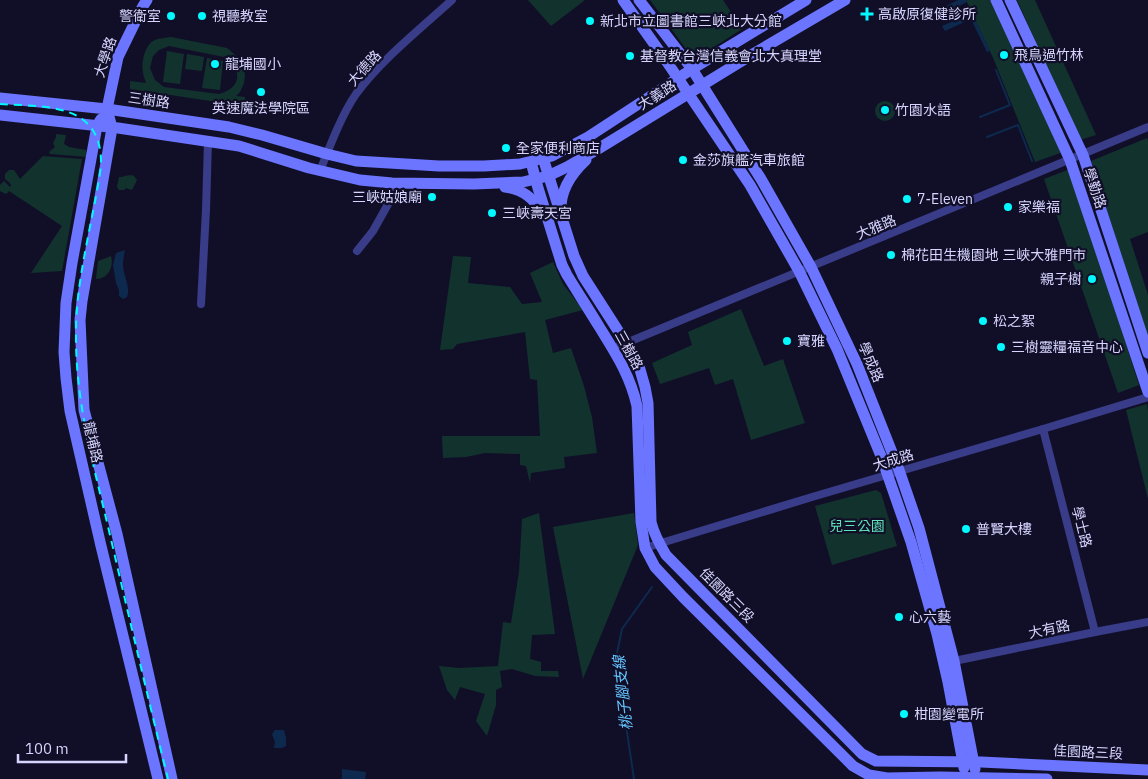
<svg xmlns="http://www.w3.org/2000/svg" width="1148" height="779" viewBox="0 0 1148 779" font-family="'IBM Plex Sans','Noto Sans TC',sans-serif">
	<style>
		.green { fill: #12322e; fill-rule: evenodd }
		.water { fill: #0d2a4e }
		.lines { fill: none; stroke-linecap: round; stroke-linejoin: round }
		.stream { stroke: #0d2a4e; stroke-width: 2 }
		.street { stroke: #393c88; stroke-width: 8 }
		.secondary { stroke: #6c75ff; stroke-width: 11 }
		.rail { stroke: #01faff; stroke-width: 2; stroke-dasharray: 8 6; stroke-linecap: butt }
		.poi-dot { fill: #01faff; stroke: #110f28; stroke-width: 2 }
		.labels { text-anchor: middle; stroke-width: 4.5; stroke-linejoin: round; paint-order: stroke }
		.poi-label { font-size: 14px; fill: #d7d5ff; stroke: #110f28; text-anchor: start }
		.street-label { font-size: 14px; fill: #d7d5ff; stroke: #110f28 }
		.park-label { font-size: 14px; fill: #5de3b7; stroke: #110f28 }
		.water-label { font-size: 15px; font-style: italic; fill: #63c4ff; stroke: #110f28 }
	</style>
	<rect width="100%" height="100%" fill="#110f28"/>
	<g class="green">
		<polygon points="528,0 585,0 551,26"/>
		<path d="M650 0H723L742 29C732 35 706 54 696 54 691 54 689 52 686 49Z"/>
		<polygon points="966,0 991,0 1063,152 1035,162 994,60"/>
		<polygon points="1017,0 1035,0 1096,135 1080,140"/>
		<path d="M171 37 227 48 238 57 243 65 245 74 244 83 240 92 236 96 245 97 244 106 130 89V81L146 83C145 79 143 75 143 72 141 62 145 44 155 40 160 38 166 38 171 37ZM169 46 224 57C243 69 242 88 219 94L164 87 155 80 150 68 153 56 159 50Z"/>
		<polygon points="167,51 184,54 180,84 163,82"/>
		<polygon points="187,54 204,57 202,71 185,69"/>
		<polygon points="207,58 223,61 220,90 202,88"/>
		<circle cx="885" cy="111" r="10"/>
		<polygon points="56,134 66,135 64,144 69,147 86,150 87,157 50,154 49,152 55,147 53,143 56,137"/>
		<polygon points="1147,138 1148,141 1148,232 1130,239 1148,295 1148,338 1091,161"/>
		<polygon points="43,156 82,159 62,271 31,273 62,226 9,191 6,194 0,191 0,185 4,181 10,187 11,185 9,182 5,179 5,174 9,170 14,170 20,179"/>
		<polygon points="1070,169 1139,385 1118,393 1044,179"/>
		<polygon points="131,175 134,176 137,180 132,190 126,188 124,190 119,190 117,187 119,177 123,177 124,176"/>
		<path d="M111 256C114 267 108 279 96 279L98 261Z"/>
		<polygon points="453,256 471,257 468,283 510,287 522,304 542,302 530,273 553,262 563,284 583,310 545,320 553,353 571,348 584,386 592,417 597,453 564,457 565,468 531,473 530,483 526,466 520,465 520,454 485,453 466,457 443,458 442,436 540,436 537,380 530,379 525,332 457,344 453,349 440,350"/>
		<polygon points="741,309 764,366 783,359 805,423 751,440 733,379 715,385 709,368 660,384 652,363 692,345 688,332"/>
		<polygon points="1147,404 1148,411 1148,499 1126,410"/>
		<polygon points="876,490 881,493 897,546 832,565 815,506"/>
		<polygon points="539,513 555,634 532,635 530,659 541,662 541,671 558,671 559,677 535,676 512,669 500,671 502,687 496,690 496,705 487,736 476,721 485,694 460,687 455,700 447,690 439,666 459,668 498,666 503,622 511,623 519,572 522,519"/>
		<polygon points="634,513 638,545 583,679 553,527"/>
	</g>
	<g class="water">
		<polygon points="958,0 966,0 967,2 936,18 932,13"/>
		<polygon points="972,13 990,51 987,52 971,19 945,31 942,26"/>
		<path d="M125 250C124 254 123 261 123 265 123 276 131 287 127 297L123 299 119 296V290L116 283 113 265 116 253Z"/>
		<polygon points="275,730 284,730 286,738 286,746 282,748 274,748 275,742 272,734"/>
		<polygon points="342,769 366,772 365,779 342,779"/>
	</g>
	<g class="lines">
		<g class="stream">
			<polyline points="980,117 1010,105 996,70"/>
			<polyline points="987,137 1018,125 1032,161"/>
			<polyline points="634,779 616,658 622,629 652,587"/>
		</g>
		<g class="street">
			<path d="M320 171C330 146 341 116 356 94 382 59 420 29 452 0"/>
			<polyline points="357,251 373,231 392,197 392,183"/>
			<polyline points="201,304 206,210 208,141"/>
			<polyline points="613,349 626,343 1148,127"/>
			<polyline points="1043,429 1095,632"/>
			<polyline points="645,548 812,497 1043,429 1148,397"/>
			<polyline points="954,661 1095,632 1148,622"/>
		</g>
		<g class="secondary">
			<polyline points="147,0 143,6 118,57 107,109 112,128 82,301 80,320 84,410 117,534 172,779"/>
			<polyline points="623,0 667,62 750,185 799,271 837,349 881,456 911,542 937,634 948,682 964,768"/>
			<polyline points="639,0 692,69 761,179 811,267 857,364 899,470 919,528 954,661 975,769"/>
			<polyline points="996,0 1070,160 1148,392"/>
			<polyline points="1010,0 1083,155 1148,353"/>
			<polyline points="0,98 107,109 229,127 262,135 327,154 356,161 439,166 484,166 520,164 552,156 588,137 692,69 806,0"/>
			<polyline points="0,115 118,128 239,146 309,168 360,180 392,183 474,184 523,182 548,176 567,167 598,149 753,54 845,0"/>
			<polyline points="101,119 97,126 72,263 66,303 64,352 66,378 70,411 101,546 158,779"/>
			<path d="M543 158 574 256 583 276 626 343 639 366 645 387 648 403 651 522C654 534 660 545 666 555L862 754 876 761 981 762 1148 770"/>
			<path d="M531 162 538 188 562 265 567 275C578 293 589 310 600 328 616 354 630 375 637 406L641 522 645 548 655 567 683 597 853 766 869 775 887 778 940 777 1047 779"/>
			<path d="M505 187C521 189 534 198 541 212"/>
			<path d="M561 211C560 191 572 173 586 160"/>
		</g>
		<path class="rail" d="M0 104C46 107 103 102 101 166 93 223 75 280 76 338 76 406 95 470 110 535 129 617 148 698 168 779"/>
	</g>
	<g class="poi-dot">
		<path d="M864.5 6.5h5v5h5v5h-5v5h-5v-5h-5v-5h5z"/>
		<circle cx="171" cy="16" r="5"/>
		<circle cx="202" cy="16" r="5"/>
		<circle cx="590" cy="21" r="5"/>
		<circle cx="1004" cy="55" r="5"/>
		<circle cx="630" cy="56" r="5"/>
		<circle cx="215" cy="64" r="5"/>
		<circle cx="261" cy="92" r="5"/>
		<circle cx="885" cy="110" r="5"/>
		<circle cx="506" cy="148" r="5"/>
		<circle cx="683" cy="160" r="5"/>
		<circle cx="432" cy="197" r="5"/>
		<circle cx="907" cy="199" r="5"/>
		<circle cx="1008" cy="207" r="5"/>
		<circle cx="492" cy="213" r="5"/>
		<circle cx="891" cy="255" r="5"/>
		<circle cx="1092" cy="279" r="5"/>
		<circle cx="983" cy="321" r="5"/>
		<circle cx="787" cy="341" r="5"/>
		<circle cx="1001" cy="347" r="5"/>
		<circle cx="966" cy="529" r="5"/>
		<circle cx="899" cy="617" r="5"/>
		<circle cx="904" cy="714" r="5"/>
	</g>
	<g class="labels">
		<g class="poi-label">
			<text x="878" y="19">高啟原復健診所</text>
			<text x="161" y="21" text-anchor="end">警衛室</text>
			<text x="212" y="21">視聽教室</text>
			<text x="600" y="26">新北市立圖書館三峽北大分館</text>
			<text x="1014" y="60">飛鳥過竹林</text>
			<text x="640" y="61">基督教台灣信義會北大真理堂</text>
			<text x="225" y="69">龍埔國小</text>
			<text x="261" y="113" text-anchor="middle">英速魔法學院區</text>
			<text x="895" y="115">竹園水語</text>
			<text x="516" y="153">全家便利商店</text>
			<text x="693" y="165">金莎旗艦汽車旅館</text>
			<text x="422" y="202" text-anchor="end">三峽姑娘廟</text>
			<text x="917" y="204">7-Eleven</text>
			<text x="1018" y="212">家樂福</text>
			<text x="502" y="218">三峽壽天宮</text>
			<text x="901" y="260">棉花田生機園地 三峽大雅門市</text>
			<text x="1082" y="284" text-anchor="end">親子樹</text>
			<text x="993" y="326">松之絮</text>
			<text x="797" y="346">寶雅</text>
			<text x="1011" y="352">三樹靈糧福音中心</text>
			<text x="976" y="534">普賢大樓</text>
			<text x="909" y="622">心六藝</text>
			<text x="914" y="719">柑園變電所</text>
		</g>
		<g class="street-label">
			<text transform="translate(105 57) rotate(-72)" y="5">大學路</text>
			<text transform="translate(364 68) rotate(-48)" y="5">大德路</text>
			<text transform="translate(657 95) rotate(-32)" y="5">大義路</text>
			<text transform="translate(149 100) rotate(8)" y="5">三樹路</text>
			<text transform="translate(1095 188) rotate(71)" y="5">學勤路</text>
			<text transform="translate(876 227) rotate(-22)" y="5">大雅路</text>
			<text transform="translate(629 350) rotate(61)" y="5">三樹路</text>
			<text transform="translate(871 362) rotate(67)" y="5">學成路</text>
			<text transform="translate(93 442) rotate(77)" y="5">龍埔路</text>
			<text transform="translate(893 460) rotate(-17)" y="5">大成路</text>
			<text transform="translate(1082 527) rotate(76)" y="5">學士路</text>
			<text transform="translate(727 595) rotate(45)" y="5">佳園路三段</text>
			<text transform="translate(1049 629) rotate(-12)" y="5">大有路</text>
			<text transform="translate(1088 752) rotate(3)" y="5">佳園路三段</text>
		</g>
		<g class="park-label">
			<text x="857" y="531">兒三公園</text>
		</g>
		<g class="water-label">
			<text transform="translate(623 693) rotate(-96)" y="5">桃子腳支線</text>
		</g>
	</g>
	<path d="M18 754v8h108v-8" fill="none" stroke="#d7d5ff" stroke-width="2.5"/>
	<text x="25" y="754" font-size="15" fill="#d7d5ff" stroke="#110f28" stroke-width="4" paint-order="stroke">100 m</text>
</svg>
